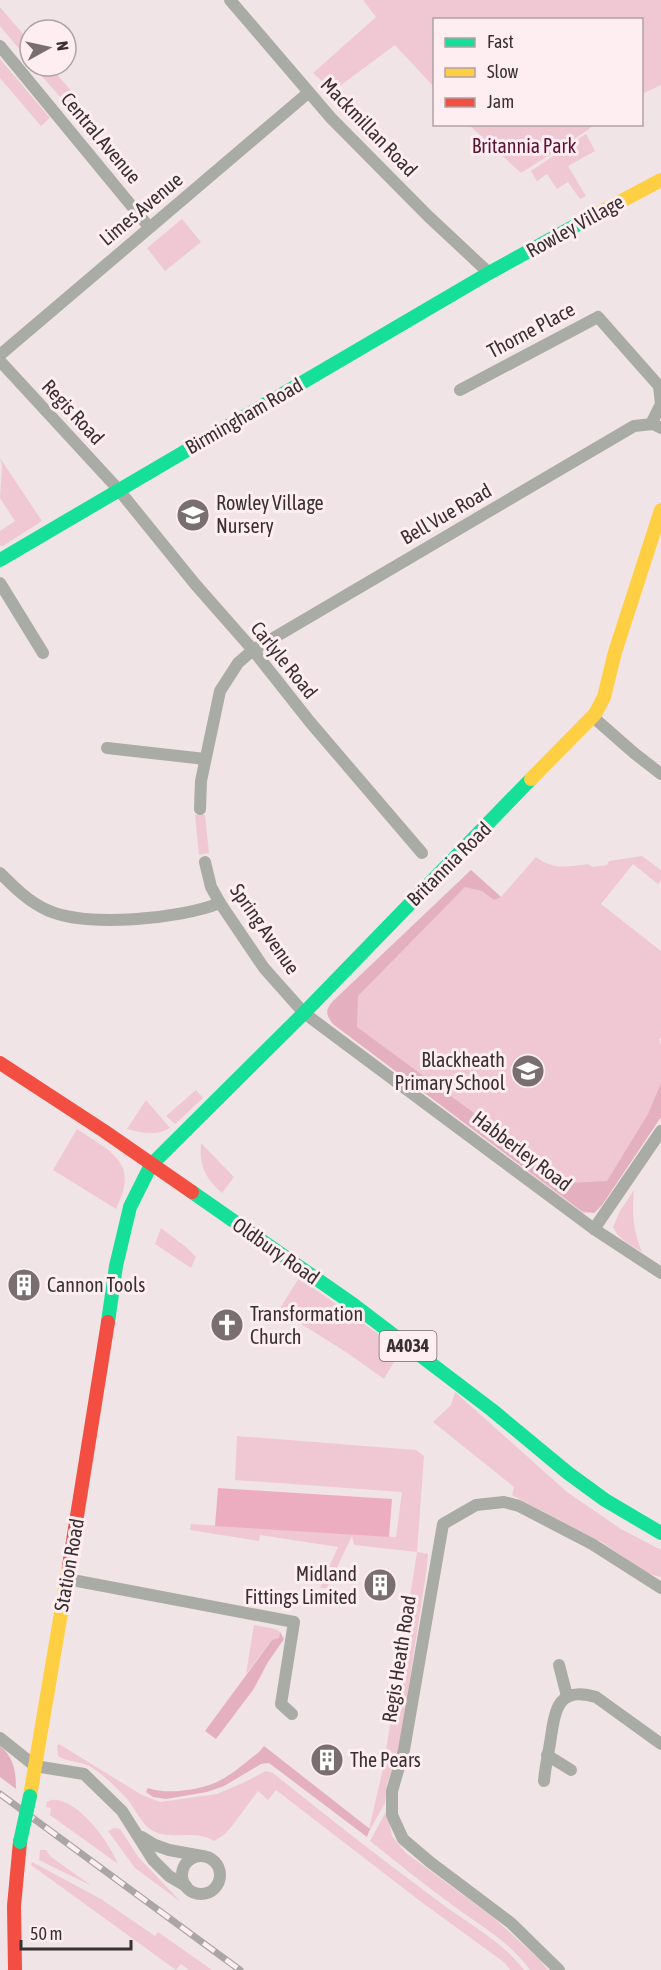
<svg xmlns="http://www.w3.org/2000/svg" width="661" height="1970" viewBox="0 0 661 1970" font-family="'Asap Condensed',sans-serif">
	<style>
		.green { fill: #efc8d3 }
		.forest { fill: #e4b0c0 }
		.water { fill: #edadc0 }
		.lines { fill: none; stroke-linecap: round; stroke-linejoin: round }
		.street { stroke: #a9aca4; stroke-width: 12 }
		.fast { stroke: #16e098; stroke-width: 14 }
		.slow { stroke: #ffcf43; stroke-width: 14 }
		.jam { stroke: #f24e42; stroke-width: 14 }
		.rail-casing { stroke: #a9a6a3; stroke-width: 7 }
		.rail { stroke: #feeef2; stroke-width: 4.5; stroke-dasharray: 14; stroke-linecap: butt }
		.fast-bridge { stroke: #16e098; stroke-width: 14 }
		.labels { text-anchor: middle; stroke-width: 6; stroke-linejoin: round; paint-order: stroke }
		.shield { fill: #feeef2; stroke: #74696c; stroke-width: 1.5 }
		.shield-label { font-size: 18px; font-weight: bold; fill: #393032 }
		.street-label { font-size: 20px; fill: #393032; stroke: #feeef2 }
		.park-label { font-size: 20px; fill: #5d1332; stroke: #feeef2 }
		.poi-label { font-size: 20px; fill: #393032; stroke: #feeef2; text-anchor: start }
	</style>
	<rect width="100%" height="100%" fill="#f1e4e7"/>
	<g class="green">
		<polygon points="363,0 661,0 661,85 642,94 642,20 434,20 434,87 395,45 333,91 313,73 376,17"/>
		<polygon points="0,7 30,42 30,62 0,26"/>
		<polygon points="0,59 50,118 41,126 0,78"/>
		<polygon points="33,66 50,66 77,98 68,106"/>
		<polygon points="469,125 593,125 588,130 521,173"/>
		<polygon points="586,134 595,151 568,166 586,196 580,199 568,182 557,189 547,174 537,181 531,171"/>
		<polygon points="182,219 201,242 165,271 147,248"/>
		<polygon points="0,458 42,521 3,546 0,546 0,531 15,521 0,498 2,466"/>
		<polygon points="195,815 205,815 209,853 199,855"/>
		<path d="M642 856 661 870V880L658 884 633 864 601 904 661 951V1038L659 1039 661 1046V1117L602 1205 594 1213H583L333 1024 327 1014V1009L471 870 501 897 536 857C553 870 568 867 588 864L592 867 607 865 609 861Z"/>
		<polygon points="196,1090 203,1098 175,1124 166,1116"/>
		<path d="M146 1100 170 1128C157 1136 141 1133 127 1129Z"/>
		<path d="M77 1129C112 1153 140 1162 116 1209L53 1170Z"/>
		<path d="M201 1143 234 1177 222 1193C205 1178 199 1165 201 1143Z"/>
		<path d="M634 1190C632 1213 633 1231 642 1252 631 1245 619 1240 613 1227L620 1211Z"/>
		<polygon points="161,1228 187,1248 196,1257 191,1268 155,1244"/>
		<polygon points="299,1278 401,1350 384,1379 349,1354 279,1310"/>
		<polygon points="455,1392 567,1492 621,1529 661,1550 661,1577 649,1574 603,1543 512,1495 514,1487 433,1422 451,1405"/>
		<polygon points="237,1436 416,1450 424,1456 417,1552 428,1554 427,1567 399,1750 387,1784 385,1803 368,1833 383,1769 417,1552 354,1545 352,1536 327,1588 320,1588 338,1547 260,1535 259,1541 190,1530 191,1524 396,1537 402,1492 235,1480"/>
		<polygon points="254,1625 275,1629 280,1632 279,1638 272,1640 246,1674"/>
		<path d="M59 1744 142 1795 160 1802 217 1794 245 1782 266 1771 273 1773C327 1817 382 1859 438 1901 467 1923 501 1940 524 1970H510L505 1963 420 1901 276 1790 268 1800 258 1791 232 1826 224 1835 214 1841C196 1829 174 1840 155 1832 143 1827 136 1810 128 1800 117 1788 103 1774 89 1766 79 1761 68 1762 58 1756L57 1746Z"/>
		<path d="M51 1800C77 1797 109 1842 118 1864L50 1815 51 1808 46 1807 47 1802Z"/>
		<path d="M387 1810 392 1836 406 1853 494 1918 539 1959 548 1970H530C510 1942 481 1926 455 1907 426 1886 398 1863 370 1841Z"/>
		<polygon points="114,1828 120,1829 139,1858 181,1902 135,1868 108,1831"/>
		<polygon points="40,1850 46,1850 51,1857 92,1886 39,1860"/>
		<polygon points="32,1862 101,1899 155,1936 158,1932 212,1970 189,1970 181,1964 176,1970 31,1865"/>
	</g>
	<g class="forest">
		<path d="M471 870 501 897 494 900 482 891 465 887 358 996 357 1027 569 1183 607 1181 648 1114 661 1083V1117L602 1205 594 1213 582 1211 333 1024C326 1015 325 1010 333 1001Z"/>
		<polygon points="280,1632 284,1639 268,1662 253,1690 216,1739 205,1731 272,1640 279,1638"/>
		<path d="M0 1746C14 1757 16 1772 16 1789L0 1777Z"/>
		<path d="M264 1746 370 1829 367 1837 269 1763 261 1764 224 1786 207 1792 166 1799 153 1797 146 1792 148 1788C167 1795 199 1790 217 1782 232 1775 246 1762 259 1752Z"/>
	</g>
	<polygon class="water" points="218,1488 392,1499 389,1537 215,1526"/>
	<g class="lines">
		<g class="street">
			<polyline points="230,0 331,118 428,216 489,273"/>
			<polyline points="0,46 149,227"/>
			<polyline points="0,355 308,93"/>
			<polyline points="0,361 118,489 195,584 253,650 310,722 422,853"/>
			<polyline points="460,390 598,317 659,386 661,404 651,424"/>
			<polyline points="0,583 43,653"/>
			<polyline points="593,717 634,753 661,774"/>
			<polyline points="107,748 205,759"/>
			<polyline points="200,809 201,781 220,691 238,663 253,650 634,426 653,424 661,428"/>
			<polyline points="205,862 211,887 220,903 264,968 304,1013 594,1229 661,1273"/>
			<path d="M0 873C14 887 29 902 47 910 87 928 180 919 220 903"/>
			<polyline points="594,1229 661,1131"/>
			<polyline points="67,1579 294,1622 281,1704 292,1714"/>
			<polyline points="559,1665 567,1696"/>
			<polyline points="0,1738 35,1766 84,1774 122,1811 153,1860 169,1876 186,1886"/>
			<polyline points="547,1755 571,1770"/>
			<path d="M544 1781C545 1768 548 1756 550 1743 555 1712 556 1685 596 1697L661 1744"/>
			<polyline points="142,1837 155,1845 169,1850 202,1856"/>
			<circle cx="201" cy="1875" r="19"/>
			<polyline points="559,1970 511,1923 430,1862 403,1839 392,1815 392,1791 404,1750 443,1524 476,1505 504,1502 519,1506 592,1544 661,1588"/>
		</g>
		<g class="fast">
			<polyline points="0,560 489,273 584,221"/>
			<polyline points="192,1192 354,1305 492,1410 568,1473 605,1500 661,1533"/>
			<polyline points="108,1322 116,1266 130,1207 151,1165 304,1013 531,779"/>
		</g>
		<g class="slow">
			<polyline points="584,221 661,180"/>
			<polyline points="531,779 595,714 604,697 615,652 661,510"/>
			<polyline points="30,1796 69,1566"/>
		</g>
		<g class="jam">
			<polyline points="0,1063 104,1131 192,1192"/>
			<polyline points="69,1566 108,1322"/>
			<polyline points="15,1970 14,1906 20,1842"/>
		</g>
		<defs>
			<polyline id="rail" points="0,1794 240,1970"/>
		</defs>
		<use href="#rail" class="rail-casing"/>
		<use href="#rail" class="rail"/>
		<polyline class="fast-bridge" points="20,1842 30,1796"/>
	</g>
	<defs>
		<symbol id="school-disc" viewBox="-11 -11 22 22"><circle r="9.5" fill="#796f71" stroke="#feeef2"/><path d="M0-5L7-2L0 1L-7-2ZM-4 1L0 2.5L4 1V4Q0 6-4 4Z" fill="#fff"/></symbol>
		<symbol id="building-disc" viewBox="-11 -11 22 22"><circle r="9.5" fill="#796f71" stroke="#feeef2"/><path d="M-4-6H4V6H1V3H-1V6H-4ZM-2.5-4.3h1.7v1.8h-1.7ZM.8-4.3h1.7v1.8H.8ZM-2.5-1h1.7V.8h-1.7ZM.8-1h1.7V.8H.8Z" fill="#fff"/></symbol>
		<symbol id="church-disc" viewBox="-11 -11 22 22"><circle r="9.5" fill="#796f71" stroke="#feeef2"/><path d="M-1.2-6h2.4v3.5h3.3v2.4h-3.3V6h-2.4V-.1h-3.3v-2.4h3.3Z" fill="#fff"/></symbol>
	</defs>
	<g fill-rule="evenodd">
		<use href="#school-disc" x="174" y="496" width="38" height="38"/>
		<use href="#school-disc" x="509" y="1052" width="38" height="38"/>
		<use href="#building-disc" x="5" y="1266" width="38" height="38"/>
		<use href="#church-disc" x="208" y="1306" width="38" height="38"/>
		<use href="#building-disc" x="361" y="1566" width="38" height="38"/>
		<use href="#building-disc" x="308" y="1741" width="38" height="38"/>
	</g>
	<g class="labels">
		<rect class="shield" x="379.5" y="1331" width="57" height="30" rx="4.5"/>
		<g class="shield-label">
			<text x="408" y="1352">A4034</text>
		</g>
		<g class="street-label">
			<text transform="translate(369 127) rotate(46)" y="7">Mackmillan Road</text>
			<text transform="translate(101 138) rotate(50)" y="7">Central Avenue</text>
			<text transform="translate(141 209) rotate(-40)" y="7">Limes Avenue</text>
			<text transform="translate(575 226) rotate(-29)" y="7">Rowley Village</text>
			<text transform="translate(531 330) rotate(-28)" y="7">Thorne Place</text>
			<text transform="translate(73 412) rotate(47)" y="7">Regis Road</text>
			<text transform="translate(244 416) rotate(-30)" y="7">Birmingham Road</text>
			<text transform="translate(446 514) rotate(-30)" y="7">Bell Vue Road</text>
			<text transform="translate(284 660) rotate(51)" y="7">Carlyle Road</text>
			<text transform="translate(449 864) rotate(-45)" y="7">Britannia Road</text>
			<text transform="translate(265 929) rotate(55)" y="7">Spring Avenue</text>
			<text transform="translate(522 1151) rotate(37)" y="7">Habberley Road</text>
			<text transform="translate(276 1251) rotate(35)" y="7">Oldbury Road</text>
			<text transform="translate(69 1565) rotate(-80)" y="7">Station Road</text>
			<text transform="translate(399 1659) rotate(-81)" y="7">Regis Heath Road</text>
		</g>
		<g class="park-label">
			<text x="524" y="153">Britannia Park</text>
		</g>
		<g class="poi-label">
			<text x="216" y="510">Rowley Village<tspan x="216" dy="23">Nursery</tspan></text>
			<text x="505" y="1067" text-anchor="end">Blackheath<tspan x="505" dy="23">Primary School</tspan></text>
			<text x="47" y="1292">Cannon Tools</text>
			<text x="250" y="1321">Transformation<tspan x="250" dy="23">Church</tspan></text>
			<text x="357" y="1581" text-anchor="end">Midland<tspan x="357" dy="23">Fittings Limited</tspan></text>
			<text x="350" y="1767">The Pears</text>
		</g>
	</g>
	<rect x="433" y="18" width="210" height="108" fill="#feeef2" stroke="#afa2a5" stroke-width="1.5"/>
	<rect x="445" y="38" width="30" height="9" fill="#16e098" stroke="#afa2a5" stroke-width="1.5"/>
	<text x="487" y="48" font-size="18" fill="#393032">Fast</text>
	<rect x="445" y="68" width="30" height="9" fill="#ffcf43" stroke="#afa2a5" stroke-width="1.5"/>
	<text x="487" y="78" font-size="18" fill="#393032">Slow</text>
	<rect x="445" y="98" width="30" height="9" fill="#f24e42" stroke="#afa2a5" stroke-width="1.5"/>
	<text x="487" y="108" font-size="18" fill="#393032">Jam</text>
	<g transform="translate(48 48) rotate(82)"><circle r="28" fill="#feeef2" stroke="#afa2a5" stroke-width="1.5"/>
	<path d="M0-4.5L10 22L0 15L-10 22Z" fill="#796f71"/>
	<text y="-9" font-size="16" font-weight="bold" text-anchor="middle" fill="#393032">N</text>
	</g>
	<path d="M21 1940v9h110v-9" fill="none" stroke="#393032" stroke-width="3"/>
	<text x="30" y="1940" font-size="18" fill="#393032" stroke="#feeef2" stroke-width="4.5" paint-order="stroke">50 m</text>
</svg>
